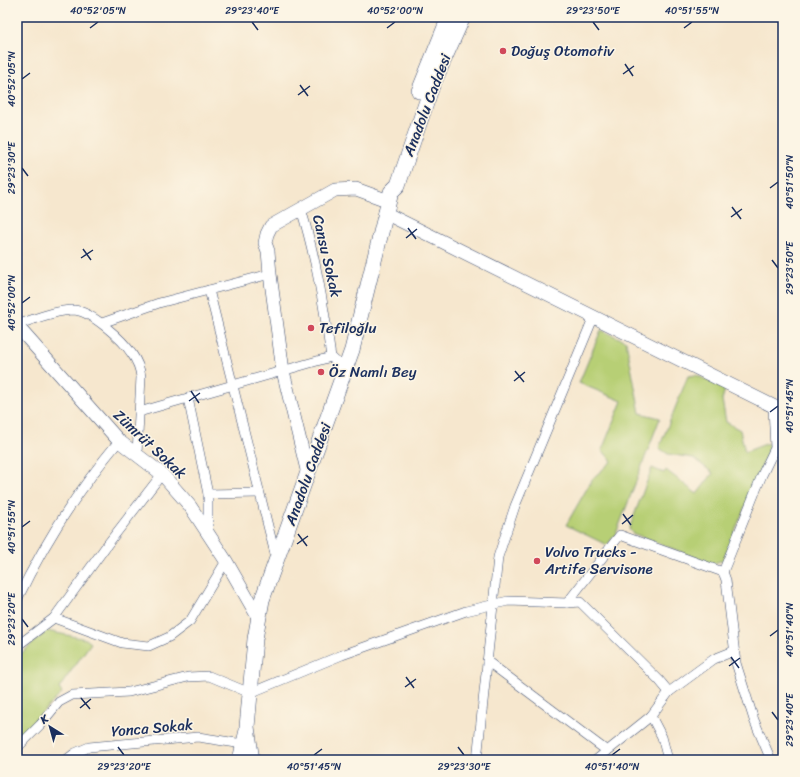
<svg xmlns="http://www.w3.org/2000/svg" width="800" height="777" viewBox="0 0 800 777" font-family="Sriracha,sans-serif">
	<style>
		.green { fill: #b7cf74; stroke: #697f69 }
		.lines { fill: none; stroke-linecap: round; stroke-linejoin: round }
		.street-casing { stroke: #3c4b6f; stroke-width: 10 }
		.secondary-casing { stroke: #3c4b6f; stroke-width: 14 }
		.primary-casing { stroke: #3c4b6f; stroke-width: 16 }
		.street { stroke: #fff; stroke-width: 9 }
		.secondary { stroke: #fff; stroke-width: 13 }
		.primary { stroke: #fff; stroke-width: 15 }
		.ticks { fill: none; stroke: #1b2f5e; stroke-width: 1.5 }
		.poi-dot { fill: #d1495b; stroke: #fcf5e5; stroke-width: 1.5 }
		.labels { text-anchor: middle; stroke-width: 3; stroke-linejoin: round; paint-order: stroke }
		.poi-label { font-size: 15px; fill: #1b2f5e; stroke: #fcf5e5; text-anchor: start }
		.street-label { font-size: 15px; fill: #1b2f5e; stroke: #fcf5e5 }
		.neatline { fill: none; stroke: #1b2f5e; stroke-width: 1.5 }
		.ticks-label { font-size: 10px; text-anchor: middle; fill: #1b2f5e }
	</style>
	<rect width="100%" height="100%" fill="#fcf5e5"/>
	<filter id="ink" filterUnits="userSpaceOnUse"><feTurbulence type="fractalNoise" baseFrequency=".025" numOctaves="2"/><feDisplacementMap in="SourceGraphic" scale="8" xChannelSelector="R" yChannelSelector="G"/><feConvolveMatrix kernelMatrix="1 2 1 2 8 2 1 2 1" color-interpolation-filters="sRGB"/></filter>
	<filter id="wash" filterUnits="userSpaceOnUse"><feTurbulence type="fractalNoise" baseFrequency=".012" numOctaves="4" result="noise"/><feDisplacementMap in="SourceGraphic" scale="16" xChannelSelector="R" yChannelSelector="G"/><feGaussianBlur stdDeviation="0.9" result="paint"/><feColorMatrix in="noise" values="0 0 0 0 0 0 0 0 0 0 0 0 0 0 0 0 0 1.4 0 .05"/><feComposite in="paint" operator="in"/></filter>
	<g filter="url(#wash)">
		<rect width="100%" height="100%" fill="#f6e7ce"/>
		<g class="green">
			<polygon points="601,330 626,341 640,413 660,418 616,534 607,545 566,525 593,478 612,461 602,450 622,401 579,383"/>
			<polygon points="696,375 725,389 722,400 726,422 740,430 745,452 768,443 770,446 723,560 712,564 632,533 629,529 652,468 664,473 666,470 697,494 713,473 693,458 668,454 659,448 688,376"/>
			<polygon points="47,631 86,639 91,643 59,688 62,693 17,738 17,657"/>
		</g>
	</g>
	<g filter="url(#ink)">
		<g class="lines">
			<defs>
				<g id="street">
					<path d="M301 209C316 258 324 307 331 357"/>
					<polyline points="209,290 276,558"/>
					<polyline points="102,323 159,303 270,274"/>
					<path d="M17 325C33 319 57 310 74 310 91 311 123 340 132 354 137 361 140 368 141 377L137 454"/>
					<polyline points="188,398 208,494 208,532"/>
					<polyline points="139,412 331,357 346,370"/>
					<polyline points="208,494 259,493"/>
					<polyline points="723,572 762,475 775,448 773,407"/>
					<path d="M17 600C44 543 79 489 119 441"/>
					<polyline points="567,603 580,602 659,680 669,692"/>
					<polyline points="54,618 122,643 149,646 169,637 190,621 226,561"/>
					<polyline points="17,646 54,618 107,545 162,474"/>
					<polyline points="487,661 607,751"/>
					<polyline points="651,716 662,737 668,760"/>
					<polyline points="17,748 40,725 59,702 72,695 129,692 188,677 209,676 250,693 342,655 466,611 508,601 567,603 620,535 723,572 726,580 736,663 754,720 771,760"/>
					<polyline points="17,757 21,760"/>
					<polyline points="66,760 75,753 89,747 198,737 243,744"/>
					<polyline points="477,760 498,557 515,506 594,316"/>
					<polyline points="596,760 651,716 669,692 714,659 734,651"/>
				</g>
				<g id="secondary">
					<polyline points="385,213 783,411"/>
					<polyline points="17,326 119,441 162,474 190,506 226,561 258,617"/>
					<polyline points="308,474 283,371 270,274 268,251 265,243 267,234 271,226 335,190 356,189 389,201"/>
					<polyline points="239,760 246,730"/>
				</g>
				<g id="primary">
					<polyline points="419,91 449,17"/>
					<polyline points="252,760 247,727 255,639 262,600 352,350 391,192 398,185 432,86 463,17"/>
				</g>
			</defs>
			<use href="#street" class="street-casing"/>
			<use href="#secondary" class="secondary-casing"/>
			<use href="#primary" class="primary-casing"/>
			<use href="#street" class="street"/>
			<use href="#secondary" class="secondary"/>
			<use href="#primary" class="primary"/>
		</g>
	</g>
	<path class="ticks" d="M252 22 258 30M593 22 599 30M90 28 98 22M387 28 395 22M684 28 692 22M625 64 633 76M623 74 634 66M22 79 30 73M300 85 308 96M298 95 310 86M22 168 28 176M770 188 778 182M732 207 741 219M731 217 742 209M408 228 416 239M406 238 417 229M83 249 91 260M81 258 93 250M772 260 778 268M22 303 30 297M515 371 524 382M514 381 525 372M191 391 199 403M189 401 200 393M770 412 778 406M623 514 631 525M622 524 633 515M22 527 30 521M298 534 307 546M297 544 308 536M22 619 28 627M770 636 778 630M731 657 739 668M729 666 740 658M406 677 414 688M405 687 416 679M81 698 90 709M80 708 91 699M772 712 778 720M118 747 124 755M458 747 464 755M314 755 322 749M612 755 620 749"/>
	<g class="poi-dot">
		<circle cx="503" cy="51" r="4"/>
		<circle cx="311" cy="328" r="4"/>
		<circle cx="321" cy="372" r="4"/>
		<circle cx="537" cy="561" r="4"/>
	</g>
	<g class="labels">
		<g class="poi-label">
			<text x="511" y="56">Doğuş Otomotiv</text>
			<text x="319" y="333">Tefiloğlu</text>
			<text x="329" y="377">Öz Namlı Bey</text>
			<text x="545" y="557">Volvo Trucks -<tspan x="545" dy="17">Artife Servisone</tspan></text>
		</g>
		<g class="street-label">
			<text transform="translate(427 105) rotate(-69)" y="5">Anadolu Caddesi</text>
			<text transform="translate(327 256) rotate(77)" y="5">Cansu Sokak</text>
			<text transform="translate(150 444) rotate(43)" y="5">Zümrüt Sokak</text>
			<text transform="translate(308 474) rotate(-70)" y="5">Anadolu Caddesi</text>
			<text transform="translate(152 728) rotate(-5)" y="5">Yonca Sokak</text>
		</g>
	</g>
	<rect width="800" height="777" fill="none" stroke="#fcf5e5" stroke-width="44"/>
	<g transform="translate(50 727) rotate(323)" stroke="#fcf5e5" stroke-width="3" paint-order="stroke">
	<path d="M0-3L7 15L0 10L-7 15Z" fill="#1b2f5e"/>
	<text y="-6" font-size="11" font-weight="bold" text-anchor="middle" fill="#1b2f5e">K</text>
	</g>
	<rect x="22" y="22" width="756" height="733" class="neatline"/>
	<g class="ticks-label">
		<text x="98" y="14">40°52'05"N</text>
		<text x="252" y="14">29°23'40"E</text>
		<text x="395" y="14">40°52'00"N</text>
		<text x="593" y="14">29°23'50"E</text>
		<text x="692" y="14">40°51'55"N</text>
		<text transform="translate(11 79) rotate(-90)" y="4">40°52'05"N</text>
		<text transform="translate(11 168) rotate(-90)" y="4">29°23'30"E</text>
		<text transform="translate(789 182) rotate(-90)" y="4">40°51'50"N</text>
		<text transform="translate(789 268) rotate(-90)" y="4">29°23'50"E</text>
		<text transform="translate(11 303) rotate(-90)" y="4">40°52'00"N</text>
		<text transform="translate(789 406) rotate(-90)" y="4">40°51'45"N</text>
		<text transform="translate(11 527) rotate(-90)" y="4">40°51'55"N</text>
		<text transform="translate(11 619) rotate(-90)" y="4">29°23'20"E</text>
		<text transform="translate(789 630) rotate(-90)" y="4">40°51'40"N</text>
		<text transform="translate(789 720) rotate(-90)" y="4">29°23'40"E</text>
		<text x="124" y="770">29°23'20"E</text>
		<text x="314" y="770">40°51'45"N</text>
		<text x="464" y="770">29°23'30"E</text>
		<text x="612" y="770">40°51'40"N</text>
	</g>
</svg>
